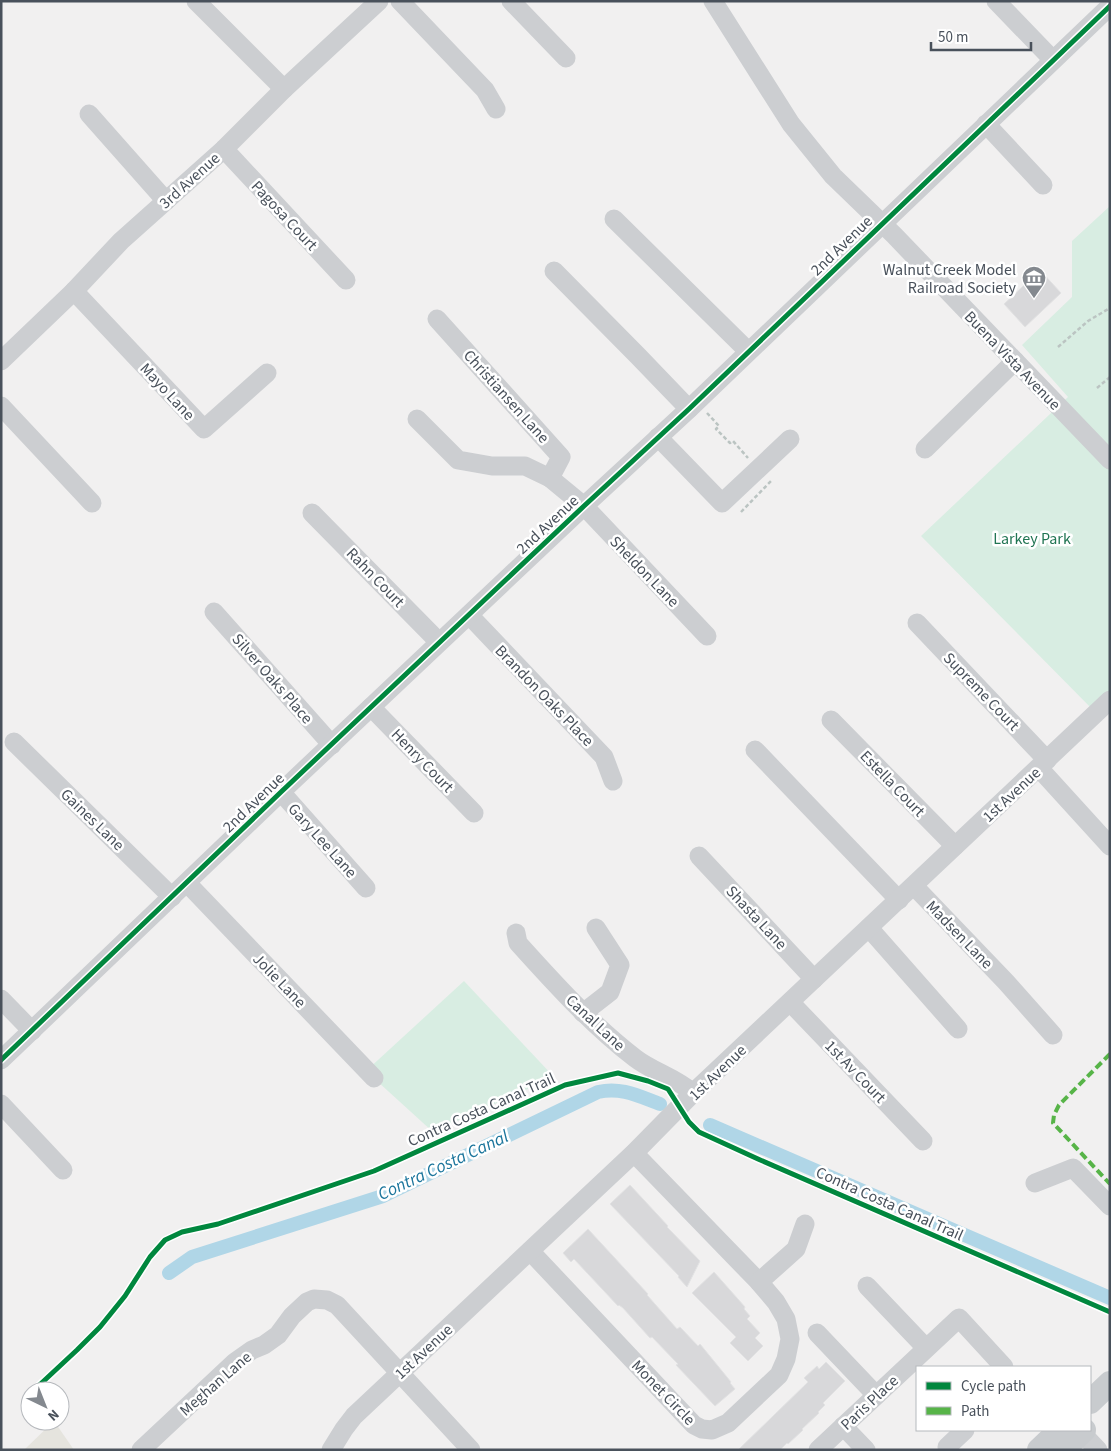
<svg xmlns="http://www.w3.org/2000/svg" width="1111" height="1451" viewBox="0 0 1111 1451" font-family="'Source Sans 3',sans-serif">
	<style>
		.commercial { fill: #e5e4de }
		.green { fill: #d8ede2 }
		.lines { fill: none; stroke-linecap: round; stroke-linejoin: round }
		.canal { stroke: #b0d6e7; stroke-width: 14 }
		.building { fill: #d8d8da; stroke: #e2e2e3 }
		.path { stroke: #bbc4c2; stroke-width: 2.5; stroke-dasharray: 4 2.5; stroke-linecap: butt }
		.minor { stroke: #ccced1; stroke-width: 19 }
		.major { stroke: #c8cbce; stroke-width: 24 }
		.quiet { stroke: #57b448; stroke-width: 4; stroke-dasharray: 8 4; stroke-linecap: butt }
		.cycleway-casing { stroke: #fff; stroke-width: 8 }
		.cycleway { stroke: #00873e; stroke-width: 5 }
		.labels { text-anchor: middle; stroke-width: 5; stroke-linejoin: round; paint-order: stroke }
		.street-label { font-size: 16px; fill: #49515b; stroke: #fff }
		.poi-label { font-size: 16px; fill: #49515b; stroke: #fff; text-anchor: end }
		.park-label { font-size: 16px; fill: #217553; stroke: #fff }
		.water-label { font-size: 18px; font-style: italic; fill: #1b759c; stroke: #fff }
	</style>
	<rect width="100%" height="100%" fill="#f1f0f0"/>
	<polygon class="commercial" points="54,1421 74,1450 24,1450"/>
	<g class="green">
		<polygon points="1110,206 1110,700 1096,713 921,536 1068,397 1022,345 1072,297 1072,241"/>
		<polygon points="464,981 554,1077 433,1132 366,1071"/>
	</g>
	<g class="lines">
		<g class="canal">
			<polyline points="710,1125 1110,1298"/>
			<path d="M169 1273 192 1257 383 1196 598 1092C622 1087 638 1096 660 1104"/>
		</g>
	</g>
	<g class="building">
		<polygon points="1040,270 1061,293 1025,327 1004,304"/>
		<polygon points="630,1185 668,1226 667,1227 700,1261 687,1287 678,1277 679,1276 610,1204"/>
		<polygon points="588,1229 648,1294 647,1295 677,1329 680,1327 698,1346 700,1344 731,1382 730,1383 735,1389 715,1406 676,1365 678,1364 652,1337 650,1338 623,1308 619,1305 618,1306 574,1259 571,1262 563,1253"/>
		<polygon points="714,1272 745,1307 744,1309 750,1316 747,1319 760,1333 755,1338 763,1346 748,1361 730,1343 736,1337 692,1293"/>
		<polygon points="826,1362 845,1381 823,1403 825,1405 818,1412 819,1413 802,1429 803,1430 788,1444 787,1443 780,1450 738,1450 808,1382 804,1378 817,1366 819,1369"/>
	</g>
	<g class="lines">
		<g class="path">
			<polyline points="1058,347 1088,321 1110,308"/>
			<polyline points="1097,388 1110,377"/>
			<polyline points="707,413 719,426 716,429 730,443 733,441 748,458"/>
			<polyline points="741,512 771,481 769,480"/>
		</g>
		<g class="minor">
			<polyline points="196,1 284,89"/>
			<polyline points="400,1 485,90 496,109"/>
			<polyline points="511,1 566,58"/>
			<polyline points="713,1 791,124 833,176 894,235 1110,460"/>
			<polyline points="996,1 1053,60"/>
			<polyline points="89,114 166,201"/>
			<polyline points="986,124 1043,185"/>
			<polyline points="224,149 346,280"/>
			<polyline points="614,219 748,351"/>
			<polyline points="554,271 638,356 689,409"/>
			<polyline points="74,291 204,429 267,373"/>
			<polyline points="437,319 561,457 550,478"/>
			<polyline points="1,361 74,291 121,241 224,149 284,89 379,1"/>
			<polyline points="1,406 92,503"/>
			<polyline points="417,419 458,460 492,466 525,466 550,478 584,506 707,636"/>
			<polyline points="658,437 722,503 790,439"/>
			<polyline points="925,449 1015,361"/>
			<polyline points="312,513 439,642"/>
			<polyline points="214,612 332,745"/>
			<polyline points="469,615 604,757 613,781"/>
			<polyline points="917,623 1047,760"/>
			<polyline points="371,707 474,813"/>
			<polyline points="831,720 955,846"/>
			<polyline points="14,742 172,897"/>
			<polyline points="755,750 899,900"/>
			<polyline points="1039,768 1110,846"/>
			<polyline points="281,792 366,888"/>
			<polyline points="699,856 814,979"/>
			<polyline points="187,883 374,1078"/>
			<polyline points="914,886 1006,982 1053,1035"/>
			<polyline points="869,928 958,1029"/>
			<path d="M516 933 518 943C554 983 592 1025 635 1058 653 1072 675 1077 693 1093"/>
			<polyline points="1,999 32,1031"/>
			<polyline points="790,1002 923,1141"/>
			<polyline points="583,1013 610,992 620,965 596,928"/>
			<polyline points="1,1060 281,792 584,506 689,409 1110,6"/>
			<polyline points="1,1104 63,1170"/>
			<polyline points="1035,1183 1073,1168 1110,1206"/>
			<polyline points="530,1251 694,1425 702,1429 712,1430 728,1423 779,1375 786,1359 790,1339 786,1319 776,1302 759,1282 634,1153"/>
			<polyline points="759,1282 796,1249 805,1224"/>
			<polyline points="867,1286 926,1348"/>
			<polyline points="817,1333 876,1395"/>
			<polyline points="843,1426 866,1450"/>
			<polyline points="1081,1432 1098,1450"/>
			<polyline points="947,1447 965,1430"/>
			<polyline points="141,1450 235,1362 252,1350 264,1345 278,1335 292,1316 307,1302 314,1299 327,1300 337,1305 471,1450"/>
			<polyline points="331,1450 344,1429 354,1416 634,1153 693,1093 1110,700"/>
			<polyline points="818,1450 959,1318 1004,1367"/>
		</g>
		<g class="major">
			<polyline points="1090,1402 1110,1383"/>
			<polyline points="1039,1450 1060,1430"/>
			<polyline points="1063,1450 1084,1430"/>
		</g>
		<polyline class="quiet" points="1110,1054 1059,1105 1054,1115 1053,1123 1110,1184"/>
		<defs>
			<g id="cycleway">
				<polyline points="1,1060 281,792 584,506 689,409 1110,6"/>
				<polyline points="33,1391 77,1350 100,1327 125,1296 150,1257 165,1240 182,1232 218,1224 374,1171 565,1085 618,1073 648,1081 668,1089 689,1122 699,1132 758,1159 1110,1312"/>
			</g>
		</defs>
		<use href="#cycleway" class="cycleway-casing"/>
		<use href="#cycleway" class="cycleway"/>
	</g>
	<defs>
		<symbol id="museum-pin" viewBox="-11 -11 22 30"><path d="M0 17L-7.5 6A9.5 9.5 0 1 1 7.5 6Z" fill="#84898f" stroke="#fff"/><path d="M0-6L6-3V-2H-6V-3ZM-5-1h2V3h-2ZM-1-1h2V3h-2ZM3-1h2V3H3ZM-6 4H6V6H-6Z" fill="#fff"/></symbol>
	</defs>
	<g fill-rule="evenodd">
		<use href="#museum-pin" x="1020" y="264" width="28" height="38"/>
	</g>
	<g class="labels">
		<g class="street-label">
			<text transform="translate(189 180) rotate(-42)" y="6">3rd Avenue</text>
			<text transform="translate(285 215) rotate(47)" y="6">Pagosa Court</text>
			<text transform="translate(841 245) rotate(-44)" y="6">2nd Avenue</text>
			<text transform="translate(1013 360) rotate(46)" y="6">Buena Vista Avenue</text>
			<text transform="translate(168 391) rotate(47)" y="6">Mayo Lane</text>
			<text transform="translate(507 396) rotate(48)" y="6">Christiansen Lane</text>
			<text transform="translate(547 524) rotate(-43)" y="6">2nd Avenue</text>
			<text transform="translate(645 571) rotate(46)" y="6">Sheldon Lane</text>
			<text transform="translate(376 577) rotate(46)" y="6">Rahn Court</text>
			<text transform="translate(273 678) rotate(49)" y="6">Silver Oaks Place</text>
			<text transform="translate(982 691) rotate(46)" y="6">Supreme Court</text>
			<text transform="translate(545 695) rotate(46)" y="6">Brandon Oaks Place</text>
			<text transform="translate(423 760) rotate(46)" y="6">Henry Court</text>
			<text transform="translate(893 783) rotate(46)" y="6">Estella Court</text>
			<text transform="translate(1011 794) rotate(-43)" y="6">1st Avenue</text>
			<text transform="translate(253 802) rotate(-44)" y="6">2nd Avenue</text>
			<text transform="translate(93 819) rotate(44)" y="6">Gaines Lane</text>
			<text transform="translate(323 840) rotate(48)" y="6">Gary Lee Lane</text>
			<text transform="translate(757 917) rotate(47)" y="6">Shasta Lane</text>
			<text transform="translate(960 934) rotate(46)" y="6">Madsen Lane</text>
			<text transform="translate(280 980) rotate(46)" y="6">Jolie Lane</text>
			<text transform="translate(596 1022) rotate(43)" y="6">Canal Lane</text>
			<text transform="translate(856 1071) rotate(46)" y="6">1st Av Court</text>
			<text transform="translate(717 1072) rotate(-44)" y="6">1st Avenue</text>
			<text transform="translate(481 1109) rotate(-24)" y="6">Contra Costa Canal Trail</text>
			<text transform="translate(890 1203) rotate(24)" y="6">Contra Costa Canal Trail</text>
			<text transform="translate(423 1351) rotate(-43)" y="6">1st Avenue</text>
			<text transform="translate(215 1383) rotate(-41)" y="6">Meghan Lane</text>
			<text transform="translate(664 1392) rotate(46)" y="6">Monet Circle</text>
			<text transform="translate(869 1402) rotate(-43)" y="6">Paris Place</text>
		</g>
		<g class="poi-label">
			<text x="1016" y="275">Walnut Creek Model<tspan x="1016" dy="18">Railroad Society</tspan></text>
		</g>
		<g class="park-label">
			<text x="1032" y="544">Larkey Park</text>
		</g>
		<g class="water-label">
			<text transform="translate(443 1165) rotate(-25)" y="6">Contra Costa Canal</text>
		</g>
	</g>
	<rect width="1111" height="1451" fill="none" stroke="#49515b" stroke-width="5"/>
	<rect x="916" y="1366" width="175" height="65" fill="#ffffff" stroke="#b6b9bd"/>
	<rect x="926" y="1382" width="25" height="8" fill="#00873e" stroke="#b6b9bd"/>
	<text x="961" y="1391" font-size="15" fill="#49515b">Cycle path</text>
	<rect x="926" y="1407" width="25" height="8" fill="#57b448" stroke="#b6b9bd"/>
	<text x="961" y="1416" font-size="15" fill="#49515b">Path</text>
	<g transform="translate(45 1406) rotate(137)"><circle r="24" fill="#ffffff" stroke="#b6b9bd"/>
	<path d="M0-4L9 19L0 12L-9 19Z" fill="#84898f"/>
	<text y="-8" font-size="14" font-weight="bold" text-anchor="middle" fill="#49515b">N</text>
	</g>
	<path d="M931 42v8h100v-8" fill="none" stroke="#49515b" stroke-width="2.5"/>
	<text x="938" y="42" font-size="15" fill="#49515b" stroke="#ffffff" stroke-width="4" paint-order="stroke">50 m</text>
</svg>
